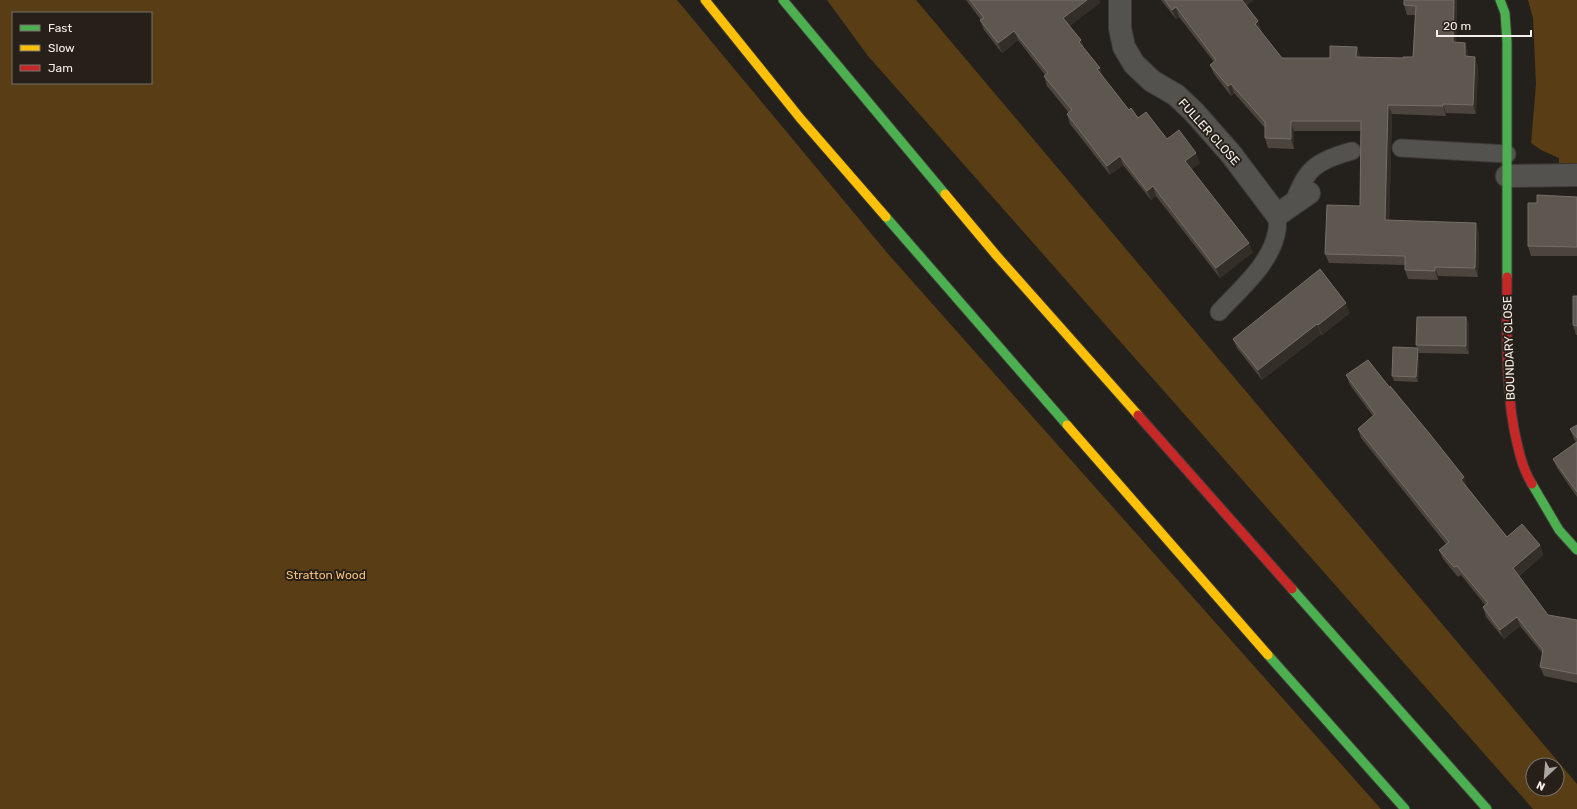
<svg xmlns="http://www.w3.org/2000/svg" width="1577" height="809" viewBox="0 0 1577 809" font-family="Rubik,sans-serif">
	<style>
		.green { fill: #583d15; fill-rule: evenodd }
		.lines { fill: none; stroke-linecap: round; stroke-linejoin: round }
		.lane-casing { stroke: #3f3b38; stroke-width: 19 }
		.street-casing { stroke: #3f3b38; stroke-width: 24 }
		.fast-casing { stroke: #3f3b38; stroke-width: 11 }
		.slow-casing { stroke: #3f3b38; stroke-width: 11 }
		.jam-casing { stroke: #3f3b38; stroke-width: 11 }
		.lane { stroke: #54524e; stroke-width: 17 }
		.street { stroke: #54524e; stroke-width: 22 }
		.fast { stroke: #4caf50; stroke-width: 9 }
		.slow { stroke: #ffc107; stroke-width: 9 }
		.jam { stroke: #c62828; stroke-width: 9 }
		.wall { fill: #4c453d }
		.shaded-wall { fill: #342e28 }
		.building { fill: #5e5750; stroke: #756f68 }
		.labels { text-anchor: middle; stroke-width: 4; stroke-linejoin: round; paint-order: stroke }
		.street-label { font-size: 12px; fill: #f4efea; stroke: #272018 }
		.park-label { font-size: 12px; fill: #f6bf7a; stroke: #272018 }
	</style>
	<rect width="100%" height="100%" fill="#24201c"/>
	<g class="green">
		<path d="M0 0H677L889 255 1381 809H0ZM13 13H151V83H13Z"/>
		<path d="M827 0H916L1577 784V809H1533L868 56ZM1533 765H1557V789H1533Z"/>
		<polygon points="1528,0 1577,0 1577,163 1559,163 1559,158 1541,150 1531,143 1536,84 1533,18"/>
	</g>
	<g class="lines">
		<defs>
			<g id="lane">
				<polyline points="1401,148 1507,154"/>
				<path d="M1293 204C1306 169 1315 161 1352 151"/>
				<path d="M1219 312C1240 289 1272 263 1277 230 1278 225 1277 220 1277 215"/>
			</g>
			<g id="street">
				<polyline points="1120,0 1120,28 1124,47 1134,64 1152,81 1176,95 1194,112 1231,154 1277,215 1309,193"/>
				<polyline points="1507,176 1577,175"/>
			</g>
			<g id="fast">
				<polyline points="783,0 945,194"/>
				<polyline points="1500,0 1505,13 1507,42 1507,277"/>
				<polyline points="886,217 1067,425"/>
				<polyline points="1532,484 1559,530 1577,550"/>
				<polyline points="1292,589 1487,809"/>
				<polyline points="1268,655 1405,809"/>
			</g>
			<g id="slow">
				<polyline points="705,0 800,118 886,217"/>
				<polyline points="945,194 996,255 1138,415"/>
				<polyline points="1067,425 1268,655"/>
			</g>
			<g id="jam">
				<path d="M1507 277C1507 328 1505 379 1514 429 1518 448 1522 468 1532 484"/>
				<polyline points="1138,415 1292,589"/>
			</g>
		</defs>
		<use href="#lane" class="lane-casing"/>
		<use href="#street" class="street-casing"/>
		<use href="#fast" class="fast-casing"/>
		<use href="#slow" class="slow-casing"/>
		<use href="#jam" class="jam-casing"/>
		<use href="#lane" class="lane"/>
		<use href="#street" class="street"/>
		<use href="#fast" class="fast"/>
		<use href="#slow" class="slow"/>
		<use href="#jam" class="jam"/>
	</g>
	<g class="wall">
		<polygon points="966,0 1099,0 1100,3 1069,26 1081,40 1084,48 1103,77 1129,110 1167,139 1200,163 1191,169 1253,252 1220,278 1156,196 1151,200 1123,165 1110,175 1070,124 1067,114 1069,113 1047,86 1044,76 1045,75 1018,40 1002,53 984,30 980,20 981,20"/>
		<polygon points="1161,0 1253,0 1246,6 1261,31 1282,58 1330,58 1357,47 1360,57 1403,58 1413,57 1415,15 1407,15 1404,5 1404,0 1457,0 1456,42 1465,43 1468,52 1468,57 1478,67 1476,114 1446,113 1446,116 1392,114 1389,220 1479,232 1478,277 1438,276 1438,280 1408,279 1405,270 1405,265 1329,263 1325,254 1360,206 1361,131 1294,131 1294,149 1268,148 1265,138 1265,128 1234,93 1231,96 1214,74 1210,65 1214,62 1179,17 1176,19"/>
		<polygon points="1577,197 1577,256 1531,256 1528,246 1537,203"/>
		<polygon points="1577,296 1577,335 1576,335 1573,325"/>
		<polygon points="1350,313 1322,335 1321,334 1262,380 1237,348 1233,339"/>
		<polygon points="1466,317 1469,325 1469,354 1419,353 1418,382 1394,381 1392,376 1418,348 1416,345"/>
		<polygon points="1346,375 1390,388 1467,487 1507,537 1540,545 1543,555 1519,576 1548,615 1577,620 1577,683 1544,676 1540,667 1543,654 1520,626 1504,639 1486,617 1483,607 1485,605 1461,575 1458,577 1443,559 1439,550 1446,544 1361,438 1358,429 1373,416 1350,385"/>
		<polygon points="1577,425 1577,497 1557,468 1553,459 1576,442 1574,439 1570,429"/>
	</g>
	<g class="shaded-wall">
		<polygon points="1087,0 1099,0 1100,3 1067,28 1063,18"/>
		<polygon points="1241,0 1253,0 1244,7"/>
		<polygon points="1454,0 1457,0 1456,52 1453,42"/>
		<polygon points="1176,7 1179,17 1176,19 1172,10"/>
		<polygon points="1258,21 1262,31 1255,24"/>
		<polygon points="1014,31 1018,40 1002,53 998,43"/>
		<polygon points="1081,40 1085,50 1079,42"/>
		<polygon points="1465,43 1468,52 1468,66 1465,56"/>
		<polygon points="1357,47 1360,56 1360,67 1356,57"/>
		<polygon points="1475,57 1478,67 1476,114 1473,105"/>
		<polygon points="1100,68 1103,77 1097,69"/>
		<polygon points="1231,84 1234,93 1231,96 1228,86"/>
		<polygon points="1443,104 1446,113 1446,116 1443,106"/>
		<polygon points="1388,105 1392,114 1389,230 1385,220"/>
		<polygon points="1291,121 1294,131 1294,149 1291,139"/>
		<polygon points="1196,153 1200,163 1189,171 1185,161"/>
		<polygon points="1120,156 1123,165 1110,175 1107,166"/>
		<polygon points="1153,186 1156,196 1151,200 1147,191"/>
		<polygon points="1476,223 1479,232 1478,277 1475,268"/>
		<polygon points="1249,243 1253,252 1220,278 1216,268"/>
		<polygon points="1435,267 1438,276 1438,280 1435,271"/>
		<polygon points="1346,303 1350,313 1322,335 1318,325"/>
		<polygon points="1466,317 1469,325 1469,354 1466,346"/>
		<polygon points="1317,324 1321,334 1262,380 1258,370"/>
		<polygon points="1418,348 1419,353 1418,382 1416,377"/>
		<polygon points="1464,477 1467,487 1461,480"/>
		<polygon points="1540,545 1543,555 1516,578 1513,568"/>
		<polygon points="1517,617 1520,626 1504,639 1500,630"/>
	</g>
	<g class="building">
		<polygon points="970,0 1087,0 1063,18 1081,40 1079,42 1100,68 1097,69 1129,110 1131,108 1138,118 1146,112 1167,139 1179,130 1196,153 1185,161 1249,243 1216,268 1153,186 1147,191 1120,156 1107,166 1067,114 1072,110 1044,76 1048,73 1014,31 998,43 980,20 984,18"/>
		<polygon points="1165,0 1242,0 1258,21 1255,24 1282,58 1330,58 1330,46 1357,47 1356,57 1403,58 1403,57 1413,57 1416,6 1404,5 1404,0 1454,0 1453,42 1465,43 1465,56 1475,57 1473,105 1443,104 1443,106 1388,105 1385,220 1476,223 1475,268 1435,267 1435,271 1405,270 1405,256 1325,254 1327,205 1360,206 1361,121 1291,121 1291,139 1265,138 1265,122 1231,84 1228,86 1210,65 1216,60 1176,7 1172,10"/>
		<polygon points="1537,195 1577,197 1577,247 1528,246 1528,203 1537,203"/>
		<polygon points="1320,269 1346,303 1318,325 1317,324 1258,370 1233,339"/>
		<polygon points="1573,296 1577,296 1577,326 1573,325"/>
		<polygon points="1417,317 1466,317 1466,346 1416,345"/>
		<polygon points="1393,347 1418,348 1416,377 1392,376"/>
		<polygon points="1368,360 1390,388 1390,386 1429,433 1464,477 1461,480 1507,537 1522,524 1540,545 1513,568 1548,615 1577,620 1577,674 1540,667 1543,650 1517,617 1500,630 1483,607 1488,603 1457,566 1454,567 1439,550 1449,542 1358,429 1375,414 1346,375"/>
		<polygon points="1577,425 1577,438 1570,429"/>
		<polygon points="1577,442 1577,492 1553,459"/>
	</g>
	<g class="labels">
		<g class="street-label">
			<text transform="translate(1209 132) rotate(48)" y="4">FULLER CLOSE</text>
			<text transform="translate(1509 348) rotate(-92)" y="4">BOUNDARY CLOSE</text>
		</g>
		<g class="park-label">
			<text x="326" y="579">Stratton Wood</text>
		</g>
	</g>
	<rect x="12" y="12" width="140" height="72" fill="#272018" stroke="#79736c"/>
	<rect x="20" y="25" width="20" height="6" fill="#4caf50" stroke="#79736c"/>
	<text x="48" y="32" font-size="12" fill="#f4efea">Fast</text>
	<rect x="20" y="45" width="20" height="6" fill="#ffc107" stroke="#79736c"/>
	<text x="48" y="52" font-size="12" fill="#f4efea">Slow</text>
	<rect x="20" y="65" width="20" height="6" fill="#c62828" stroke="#79736c"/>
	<text x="48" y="72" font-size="12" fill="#f4efea">Jam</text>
	<g transform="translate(1545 777) rotate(206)"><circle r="19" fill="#272018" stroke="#79736c"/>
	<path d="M0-3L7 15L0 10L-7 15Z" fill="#aba7a2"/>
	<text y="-6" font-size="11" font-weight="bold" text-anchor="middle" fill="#f4efea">N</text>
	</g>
	<path d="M1437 30v6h94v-6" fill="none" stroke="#f4efea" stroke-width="2"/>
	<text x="1443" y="30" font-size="12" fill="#f4efea" stroke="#272018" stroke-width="3" paint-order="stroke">20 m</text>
</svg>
